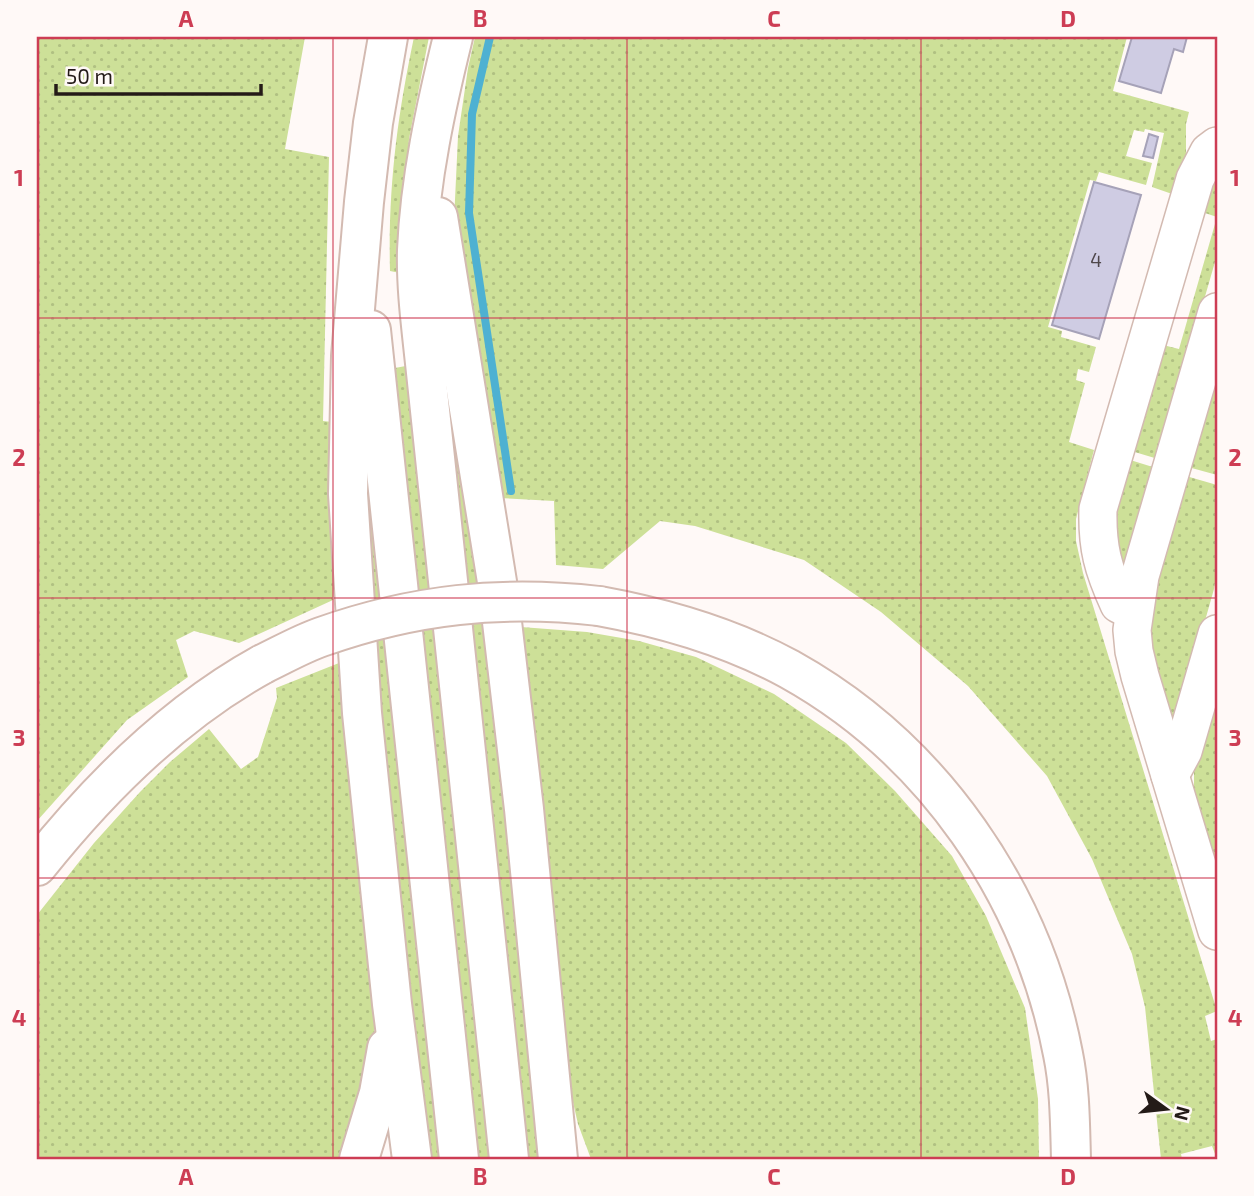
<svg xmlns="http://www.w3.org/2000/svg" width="1254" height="1196" viewBox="0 0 1254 1196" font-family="'Exo 2',sans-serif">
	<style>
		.grass { fill: url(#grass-dots) }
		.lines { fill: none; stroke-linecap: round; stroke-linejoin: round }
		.stream { stroke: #4eb1d2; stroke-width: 8 }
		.building { fill: #cfcce3; stroke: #a6a2b8; stroke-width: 2 }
		.minor-casing { stroke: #d3bab1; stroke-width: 40 }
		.highway-casing { stroke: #d3bab1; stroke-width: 42 }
		.minor { stroke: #fff; stroke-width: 37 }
		.highway { stroke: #fff; stroke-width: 38 }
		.highway-bridge-casing { stroke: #d3bab1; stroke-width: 42; stroke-linecap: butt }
		.highway-bridge { stroke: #fff; stroke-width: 38 }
		.grid { fill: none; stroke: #cd3d54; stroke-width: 2; stroke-opacity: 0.55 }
		.labels { text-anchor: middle; stroke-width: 5; stroke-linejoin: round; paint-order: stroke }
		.number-label { font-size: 19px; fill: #4f474b }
		.neatline { fill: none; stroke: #cd3d54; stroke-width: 2.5 }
		.grid-label { font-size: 23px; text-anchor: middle; font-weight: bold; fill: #cd3d54 }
	</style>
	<defs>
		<pattern id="grass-dots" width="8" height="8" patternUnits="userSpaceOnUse" patternTransform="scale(1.75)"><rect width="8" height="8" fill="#cde098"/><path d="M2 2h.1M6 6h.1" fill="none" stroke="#b0c082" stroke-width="1.8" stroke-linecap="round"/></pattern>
	</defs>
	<rect width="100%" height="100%" fill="#fff9f7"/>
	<g class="grass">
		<polygon points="37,37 305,37 285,149 329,157 323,421 332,422 333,600 239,643 194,631 176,640 188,677 127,720 37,821"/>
		<path d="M414 37H429L409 139 400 273 390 271C388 188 397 118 414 37Z"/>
		<polygon points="475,37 1127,37 1113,91 1189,112 1186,124 1186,160 1175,195 1152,187 1164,133 1145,129 1144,132 1134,130 1126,156 1152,163 1146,185 1099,172 1096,181 1090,180 1048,327 1062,331 1061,337 1096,347 1089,372 1078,369 1076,380 1085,383 1069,442 1094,450 1076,519 1076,541 1083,573 1217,1011 1205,1016 1211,1041 1217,1039 1217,1159 1212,1146 1181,1154 1182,1159 1161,1159 1145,1007 1132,954 1092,859 1047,776 968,686 881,612 804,560 695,526 660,521 603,569 556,565 554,501 499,498 454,221 458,136 468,68"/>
		<polygon points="1217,164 1217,255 1158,459 1128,450 1159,344 1179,349 1217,217 1199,211"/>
		<polygon points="432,361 444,363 490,636 542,1159 423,1159 365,572 366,417 398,415 395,368"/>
		<polygon points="1217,366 1217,475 1188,467"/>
		<polygon points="1127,459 1156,468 1125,564 1121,565 1111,538"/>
		<polygon points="1186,476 1217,485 1217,571 1214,589 1176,723 1173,724 1153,668 1148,611"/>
		<polygon points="521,627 587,632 639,641 696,657 774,694 846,743 895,791 952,856 986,916 1025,1008 1038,1099 1039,1159 591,1159 578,1124 570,1089"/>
		<polygon points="339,663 375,1014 374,1041 347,1159 37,1159 37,915 94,843 140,792 170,762 209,729 241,769 258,757 277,698 276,688"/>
		<polygon points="1217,681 1217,879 1194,805 1194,760"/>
	</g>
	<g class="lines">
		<polyline class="stream" points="490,37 472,114 469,213 511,491"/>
	</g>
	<g class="building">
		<polygon points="1132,37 1187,37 1183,52 1174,49 1161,93 1119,81"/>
		<polygon points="1149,134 1158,137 1153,158 1143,156"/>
		<polygon points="1094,182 1141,195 1099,339 1052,325"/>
	</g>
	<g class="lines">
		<defs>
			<g id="minor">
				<polyline points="1217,312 1140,576 1132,630 1134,651 1140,676 1217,931"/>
				<path d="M1133 611 1119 604C1103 569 1097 548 1098 509L1195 179 1209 152 1217 146"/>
				<polyline points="1170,775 1183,751 1217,634"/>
			</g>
			<g id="highway">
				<polyline points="388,37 373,123 364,202 351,356 348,494 362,713 392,1004 412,1159"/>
				<path d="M453 37C436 106 420 179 417 250 416 287 421 325 425 363L509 1159"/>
				<polyline points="438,217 498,588 524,809 558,1159"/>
				<polyline points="371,330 459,1159"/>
				<path d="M599 606C665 618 730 637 789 669 933 749 1032 893 1063 1054 1070 1088 1070 1124 1071 1159"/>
				<path d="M37 866C100 787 174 713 263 664"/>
				<polyline points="359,1159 379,1093 387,1048"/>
			</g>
		</defs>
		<use href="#minor" class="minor-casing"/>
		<use href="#highway" class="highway-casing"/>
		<use href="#minor" class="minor"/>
		<use href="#highway" class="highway"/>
		<defs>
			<path id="highway-bridge" d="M263 664C282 655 301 644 321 637 414 604 501 595 599 606"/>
		</defs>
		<use href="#highway-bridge" class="highway-bridge-casing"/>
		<use href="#highway-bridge" class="highway-bridge"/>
	</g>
	<path class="grid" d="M333 37V1159M627 37V1159M921 37V1159M37 318H1217M37 598H1217M37 878H1217"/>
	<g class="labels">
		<g class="number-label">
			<text x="1096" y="267">4</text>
		</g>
	</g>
	<rect width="1254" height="1196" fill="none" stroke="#fff9f7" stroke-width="77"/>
	<g transform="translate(1166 1109) rotate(105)" stroke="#fff9f7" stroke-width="5" paint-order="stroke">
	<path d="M0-5L12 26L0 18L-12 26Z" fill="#241b18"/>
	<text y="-10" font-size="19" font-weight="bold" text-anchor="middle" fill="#241b18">N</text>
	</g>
	<path d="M56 84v10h205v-10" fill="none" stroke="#241b18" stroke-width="3.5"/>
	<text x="66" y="84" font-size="21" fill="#241b18" stroke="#fff9f7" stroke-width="5" paint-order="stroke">50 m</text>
	<rect x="38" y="38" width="1178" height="1120" class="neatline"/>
	<g class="grid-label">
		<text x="186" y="27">A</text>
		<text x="480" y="27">B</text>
		<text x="774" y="27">C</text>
		<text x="1068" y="27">D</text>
		<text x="19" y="186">1</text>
		<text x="1235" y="186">1</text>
		<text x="19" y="466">2</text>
		<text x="1235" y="466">2</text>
		<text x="19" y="746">3</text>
		<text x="1235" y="746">3</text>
		<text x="19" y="1026">4</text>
		<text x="1235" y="1026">4</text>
		<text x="186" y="1185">A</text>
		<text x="480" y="1185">B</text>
		<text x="774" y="1185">C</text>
		<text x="1068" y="1185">D</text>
	</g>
</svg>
